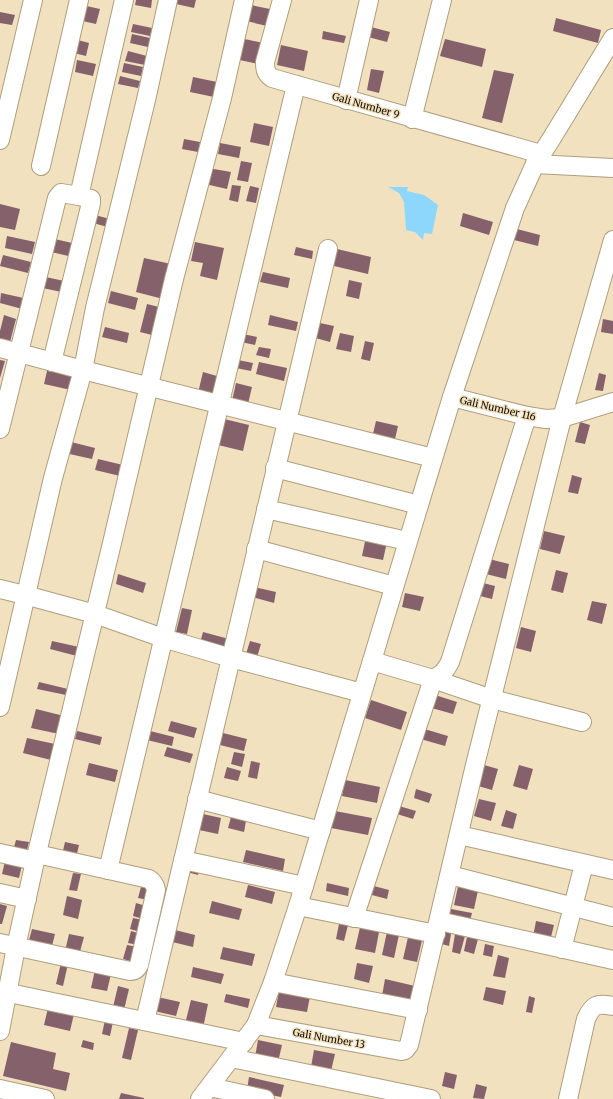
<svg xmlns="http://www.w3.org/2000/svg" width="613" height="1099" viewBox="0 0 613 1099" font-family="Merriweather,serif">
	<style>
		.water { fill: #8dd7fd }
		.building { fill: #85616c }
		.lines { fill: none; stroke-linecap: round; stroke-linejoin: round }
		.minor-casing { stroke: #ae9e7e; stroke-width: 20 }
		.minor { stroke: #fff; stroke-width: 18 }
		.labels { text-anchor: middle; stroke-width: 3; stroke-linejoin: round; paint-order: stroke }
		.street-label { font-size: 10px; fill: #130e03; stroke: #f2e1bf }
	</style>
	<rect width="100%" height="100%" fill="#f2e1bf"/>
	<polygon class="water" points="388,187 408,187 407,191 424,195 438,205 432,234 424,233 423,240 415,232 406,230 404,202 399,193"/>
	<g class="building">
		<polygon points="136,0 152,0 151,8 135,5"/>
		<polygon points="177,0 196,0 194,8 176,4"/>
		<polygon points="246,4 270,9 267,26 242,20"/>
		<polygon points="82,5 100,9 96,24 78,20"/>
		<polygon points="0,12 15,15 12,25 0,23"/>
		<polygon points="556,18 601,30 598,43 553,31"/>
		<polygon points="133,24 152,28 150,36 131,32"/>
		<polygon points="371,27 390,32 387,42 368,37"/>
		<polygon points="323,31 346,36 344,43 322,39"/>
		<polygon points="132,34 150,38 148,47 130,43"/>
		<polygon points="240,38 263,43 259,64 235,59"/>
		<polygon points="74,39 89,43 86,56 70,52"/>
		<polygon points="445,39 486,49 482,67 440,56"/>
		<polygon points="281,45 308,51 304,71 277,65"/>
		<polygon points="128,51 147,56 145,65 125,61"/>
		<polygon points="77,60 96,64 93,76 75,72"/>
		<polygon points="124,63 143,67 141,76 122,72"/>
		<polygon points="371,69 384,71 379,93 367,90"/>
		<polygon points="494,70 514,74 502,123 482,118"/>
		<polygon points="120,76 140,81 138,88 118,84"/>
		<polygon points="193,77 217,82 214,97 190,92"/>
		<polygon points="254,123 273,127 269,146 250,142"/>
		<polygon points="184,139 200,142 198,152 182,149"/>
		<polygon points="220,143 241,147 239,158 218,154"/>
		<polygon points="241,161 252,163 248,182 237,180"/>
		<polygon points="208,168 231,172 227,189 205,184"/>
		<polygon points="232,185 241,186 238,202 229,200"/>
		<polygon points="250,186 259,188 256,203 246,201"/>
		<polygon points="0,204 20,209 15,230 0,227"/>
		<polygon points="463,213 493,222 489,235 460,226"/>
		<polygon points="91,214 110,219 108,227 89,222"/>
		<polygon points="517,229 540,235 538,246 514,240"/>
		<polygon points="7,236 35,242 32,254 5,248"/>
		<polygon points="50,238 81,245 77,258 47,251"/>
		<polygon points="195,242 224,248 217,280 200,276 203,263 191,261"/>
		<polygon points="296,247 313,251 312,259 294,255"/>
		<polygon points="337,249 371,257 368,274 334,266"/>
		<polygon points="3,255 31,262 28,273 0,266"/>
		<polygon points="144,258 171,264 163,299 136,292"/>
		<polygon points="263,272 290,278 288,288 260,282"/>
		<polygon points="41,276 69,282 66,293 38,287"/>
		<polygon points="349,280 362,283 359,299 346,296"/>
		<polygon points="111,291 138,298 135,310 108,303"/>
		<polygon points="1,293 28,299 26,310 0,303"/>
		<polygon points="147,304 163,308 156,336 140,332"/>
		<polygon points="4,315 16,319 10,342 0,339 0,331"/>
		<polygon points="270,315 298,322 296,331 268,325"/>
		<polygon points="603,319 613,321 613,334 601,332"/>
		<polygon points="315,322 334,326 330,342 312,337"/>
		<polygon points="105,327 129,333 127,343 102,337"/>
		<polygon points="340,333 354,336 351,352 336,349"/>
		<polygon points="243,334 257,337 255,345 241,342"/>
		<polygon points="365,341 374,343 370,361 361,359"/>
		<polygon points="259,347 271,349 269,358 256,355"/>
		<polygon points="0,360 5,361 0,378"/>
		<polygon points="238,360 253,363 251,371 236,368"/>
		<polygon points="259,362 287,368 284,381 256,374"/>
		<polygon points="48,367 75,374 71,390 44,384"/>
		<polygon points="203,372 217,376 212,396 198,393"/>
		<polygon points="599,373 606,375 603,391 595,390"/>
		<polygon points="236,383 252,387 248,404 232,401"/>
		<polygon points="220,418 249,425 243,451 214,444"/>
		<polygon points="376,421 398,426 395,439 373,434"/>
		<polygon points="580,422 590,425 585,444 575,442"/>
		<polygon points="67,441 95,448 92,459 65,453"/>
		<polygon points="98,459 123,465 120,476 95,470"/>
		<polygon points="572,475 582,478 578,494 568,492"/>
		<polygon points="544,531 565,536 560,554 540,549"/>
		<polygon points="366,537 387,542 383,560 362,556"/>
		<polygon points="489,559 509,564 506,579 486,574"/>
		<polygon points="556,570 568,573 563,593 551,590"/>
		<polygon points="118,574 146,583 143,593 116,584"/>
		<polygon points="479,582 495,586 492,599 476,595"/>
		<polygon points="254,587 276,592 274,603 252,597"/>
		<polygon points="405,593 424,597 420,611 402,607"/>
		<polygon points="592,601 607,604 602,624 587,620"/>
		<polygon points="182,608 192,610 187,634 176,632"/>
		<polygon points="521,627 536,631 531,652 516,648"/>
		<polygon points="203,632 229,639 224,654 199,647"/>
		<polygon points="52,641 79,647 77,656 50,649"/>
		<polygon points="250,641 261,644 257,657 246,654"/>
		<polygon points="39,682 68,689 66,695 37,689"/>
		<polygon points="432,694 457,702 453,714 428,707"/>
		<polygon points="371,700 407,712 401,730 365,718"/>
		<polygon points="36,709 64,716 59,734 31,728"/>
		<polygon points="171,721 197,728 194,738 168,731"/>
		<polygon points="421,728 448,736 445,746 417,738"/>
		<polygon points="146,730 174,737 172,746 143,739"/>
		<polygon points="77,731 102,737 100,745 75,739"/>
		<polygon points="223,733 247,739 244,751 220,745"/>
		<polygon points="27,738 55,744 51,760 23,753"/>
		<polygon points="167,747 193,754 190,763 164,756"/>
		<polygon points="234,752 245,754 242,767 231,764"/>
		<polygon points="251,761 260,763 257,779 248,777"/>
		<polygon points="89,763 118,770 115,782 86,775"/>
		<polygon points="484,765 498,769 492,790 478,786"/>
		<polygon points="519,765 533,769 527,790 513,786"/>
		<polygon points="227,767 241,771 238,781 224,778"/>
		<polygon points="345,780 380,787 377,803 342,796"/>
		<polygon points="416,789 432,794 429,803 414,798"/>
		<polygon points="479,799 496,803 491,821 474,816"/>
		<polygon points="399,806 416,811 413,819 397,814"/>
		<polygon points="506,810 517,814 513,829 501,826"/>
		<polygon points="335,811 372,818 368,835 331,828"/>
		<polygon points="203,814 221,818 218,834 199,830"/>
		<polygon points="231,817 246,821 244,832 228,828"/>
		<polygon points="16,840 29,842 26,854 13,851"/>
		<polygon points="65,842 79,845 76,858 62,855"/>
		<polygon points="246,850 285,859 283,871 243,862"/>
		<polygon points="6,857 23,861 19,878 2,874"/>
		<polygon points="189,863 200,866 198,875 187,872"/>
		<polygon points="73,873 81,874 77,891 69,890"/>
		<polygon points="459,882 479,886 474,909 454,905"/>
		<polygon points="327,883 349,888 348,896 326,891"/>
		<polygon points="248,885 275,892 272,904 245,897"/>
		<polygon points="370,885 389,890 387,899 368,894"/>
		<polygon points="141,887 151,890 148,900 138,898"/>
		<polygon points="67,896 82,900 78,919 63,915"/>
		<polygon points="212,901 242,909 239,920 209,913"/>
		<polygon points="136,903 146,906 143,919 133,916"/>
		<polygon points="0,904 7,906 2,924 0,924"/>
		<polygon points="451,909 472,913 469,925 449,920"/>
		<polygon points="133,918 143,920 140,932 130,929"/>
		<polygon points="536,921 554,925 550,941 533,937"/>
		<polygon points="361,923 380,927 375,953 355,949"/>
		<polygon points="339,924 348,925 344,941 336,939"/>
		<polygon points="442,926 452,928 449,946 438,943"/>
		<polygon points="388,927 400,930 394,958 382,955"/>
		<polygon points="32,929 55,934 51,950 28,944"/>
		<polygon points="171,929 195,935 193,947 168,941"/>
		<polygon points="131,931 141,934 138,945 128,943"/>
		<polygon points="409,933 423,936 417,962 403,959"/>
		<polygon points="69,934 84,937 79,955 65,951"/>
		<polygon points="455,934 465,936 460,954 452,952"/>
		<polygon points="467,937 478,939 474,954 464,951"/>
		<polygon points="485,944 494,946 492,957 483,955"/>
		<polygon points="127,945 137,947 134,962 123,959"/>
		<polygon points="223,947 255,954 252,966 220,959"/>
		<polygon points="498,955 509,958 505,978 493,976"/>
		<polygon points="61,963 68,964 63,986 56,984"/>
		<polygon points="357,963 373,966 369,983 354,979"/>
		<polygon points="193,967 224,974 221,984 191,977"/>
		<polygon points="95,970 111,974 107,991 91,988"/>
		<polygon points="385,979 415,986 411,1003 382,996"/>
		<polygon points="118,986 129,989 124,1010 113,1007"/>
		<polygon points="486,987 506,991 503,1005 483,1000"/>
		<polygon points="279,991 310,996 307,1012 276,1007"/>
		<polygon points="226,994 250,999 248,1008 224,1002"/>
		<polygon points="153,996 180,1002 176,1016 150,1010"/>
		<polygon points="529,996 535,998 532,1013 526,1012"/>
		<polygon points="191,1000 208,1004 203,1028 185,1024"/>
		<polygon points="48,1008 74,1014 70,1031 44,1025"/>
		<polygon points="105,1020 113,1022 110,1036 102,1034"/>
		<polygon points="129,1028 138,1030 131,1060 122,1058"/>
		<polygon points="83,1040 94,1043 93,1050 81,1047"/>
		<polygon points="258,1040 282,1045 278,1062 255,1057"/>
		<polygon points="11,1042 56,1053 53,1069 70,1073 66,1091 3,1076"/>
		<polygon points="314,1050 335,1054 331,1071 311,1067"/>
		<polygon points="445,1072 457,1075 454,1089 442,1086"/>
		<polygon points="249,1077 284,1085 281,1097 247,1090"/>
		<polygon points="476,1084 487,1087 484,1099 473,1098"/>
		<polygon points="121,1093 144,1098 144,1099 119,1099"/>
	</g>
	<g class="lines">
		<defs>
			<g id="minor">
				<path d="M282 0 265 62C265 70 266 74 272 78L541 154"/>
				<polyline points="346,100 369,0"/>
				<polyline points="412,119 442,0"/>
				<polyline points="0,140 33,0"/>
				<polyline points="535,164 613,168"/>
				<polyline points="41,166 79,0"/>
				<polyline points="0,348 83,370 433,458"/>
				<polyline points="52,362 91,203 91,199 79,196"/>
				<polyline points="452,397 527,416 546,419 562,418 613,402"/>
				<polyline points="0,429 57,198 61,193 79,196 124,0"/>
				<polyline points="275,468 419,505"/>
				<polyline points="266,509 407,541"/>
				<polyline points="256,549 394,586"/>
				<polyline points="0,589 25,595 95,614 163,638 231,658 362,693"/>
				<polyline points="372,661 433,679 492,699 582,722"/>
				<polyline points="0,707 53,478 83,370 95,308 146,100 168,0"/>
				<polyline points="197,799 321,831"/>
				<polyline points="459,835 613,870"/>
				<polyline points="0,853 35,861"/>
				<polyline points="183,860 304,886"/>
				<polyline points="108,870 296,85"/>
				<polyline points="450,875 613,917"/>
				<polyline points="0,893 27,899"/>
				<polyline points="298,906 436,934"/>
				<path d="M354 918 433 679C442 675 446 670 450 662L527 416"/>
				<polyline points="439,921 613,960"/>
				<path d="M0 943 130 971C135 971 137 970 139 965L156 890C155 884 153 882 149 879L37 854"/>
				<polyline points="562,949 584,864"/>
				<polyline points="273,982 418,1010"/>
				<polyline points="0,991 244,1042"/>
				<polyline points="145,1021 328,249"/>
				<polyline points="256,1025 401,1051 405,1050 409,1045 475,765 562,418 613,240"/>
				<polyline points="0,1031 16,947 35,861 112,543 174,279 222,98 244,0"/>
				<polyline points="231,1058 431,1099"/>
				<polyline points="210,1087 265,1099"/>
				<polyline points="0,1089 45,1099"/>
				<polyline points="200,1099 256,1025 273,982 298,906 419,505 452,397 515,208 535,164 550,141 613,38"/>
				<path d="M568 1099 586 1019C593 1004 597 1003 613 1006"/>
			</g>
		</defs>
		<use href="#minor" class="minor-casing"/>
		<use href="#minor" class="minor"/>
	</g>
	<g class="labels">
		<g class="street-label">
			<text transform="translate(366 105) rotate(16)" y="4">Gali Number 9</text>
			<text transform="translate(498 408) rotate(13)" y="4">Gali Number 116</text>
			<text transform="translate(329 1038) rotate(10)" y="4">Gali Number 13</text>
		</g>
	</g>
</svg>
